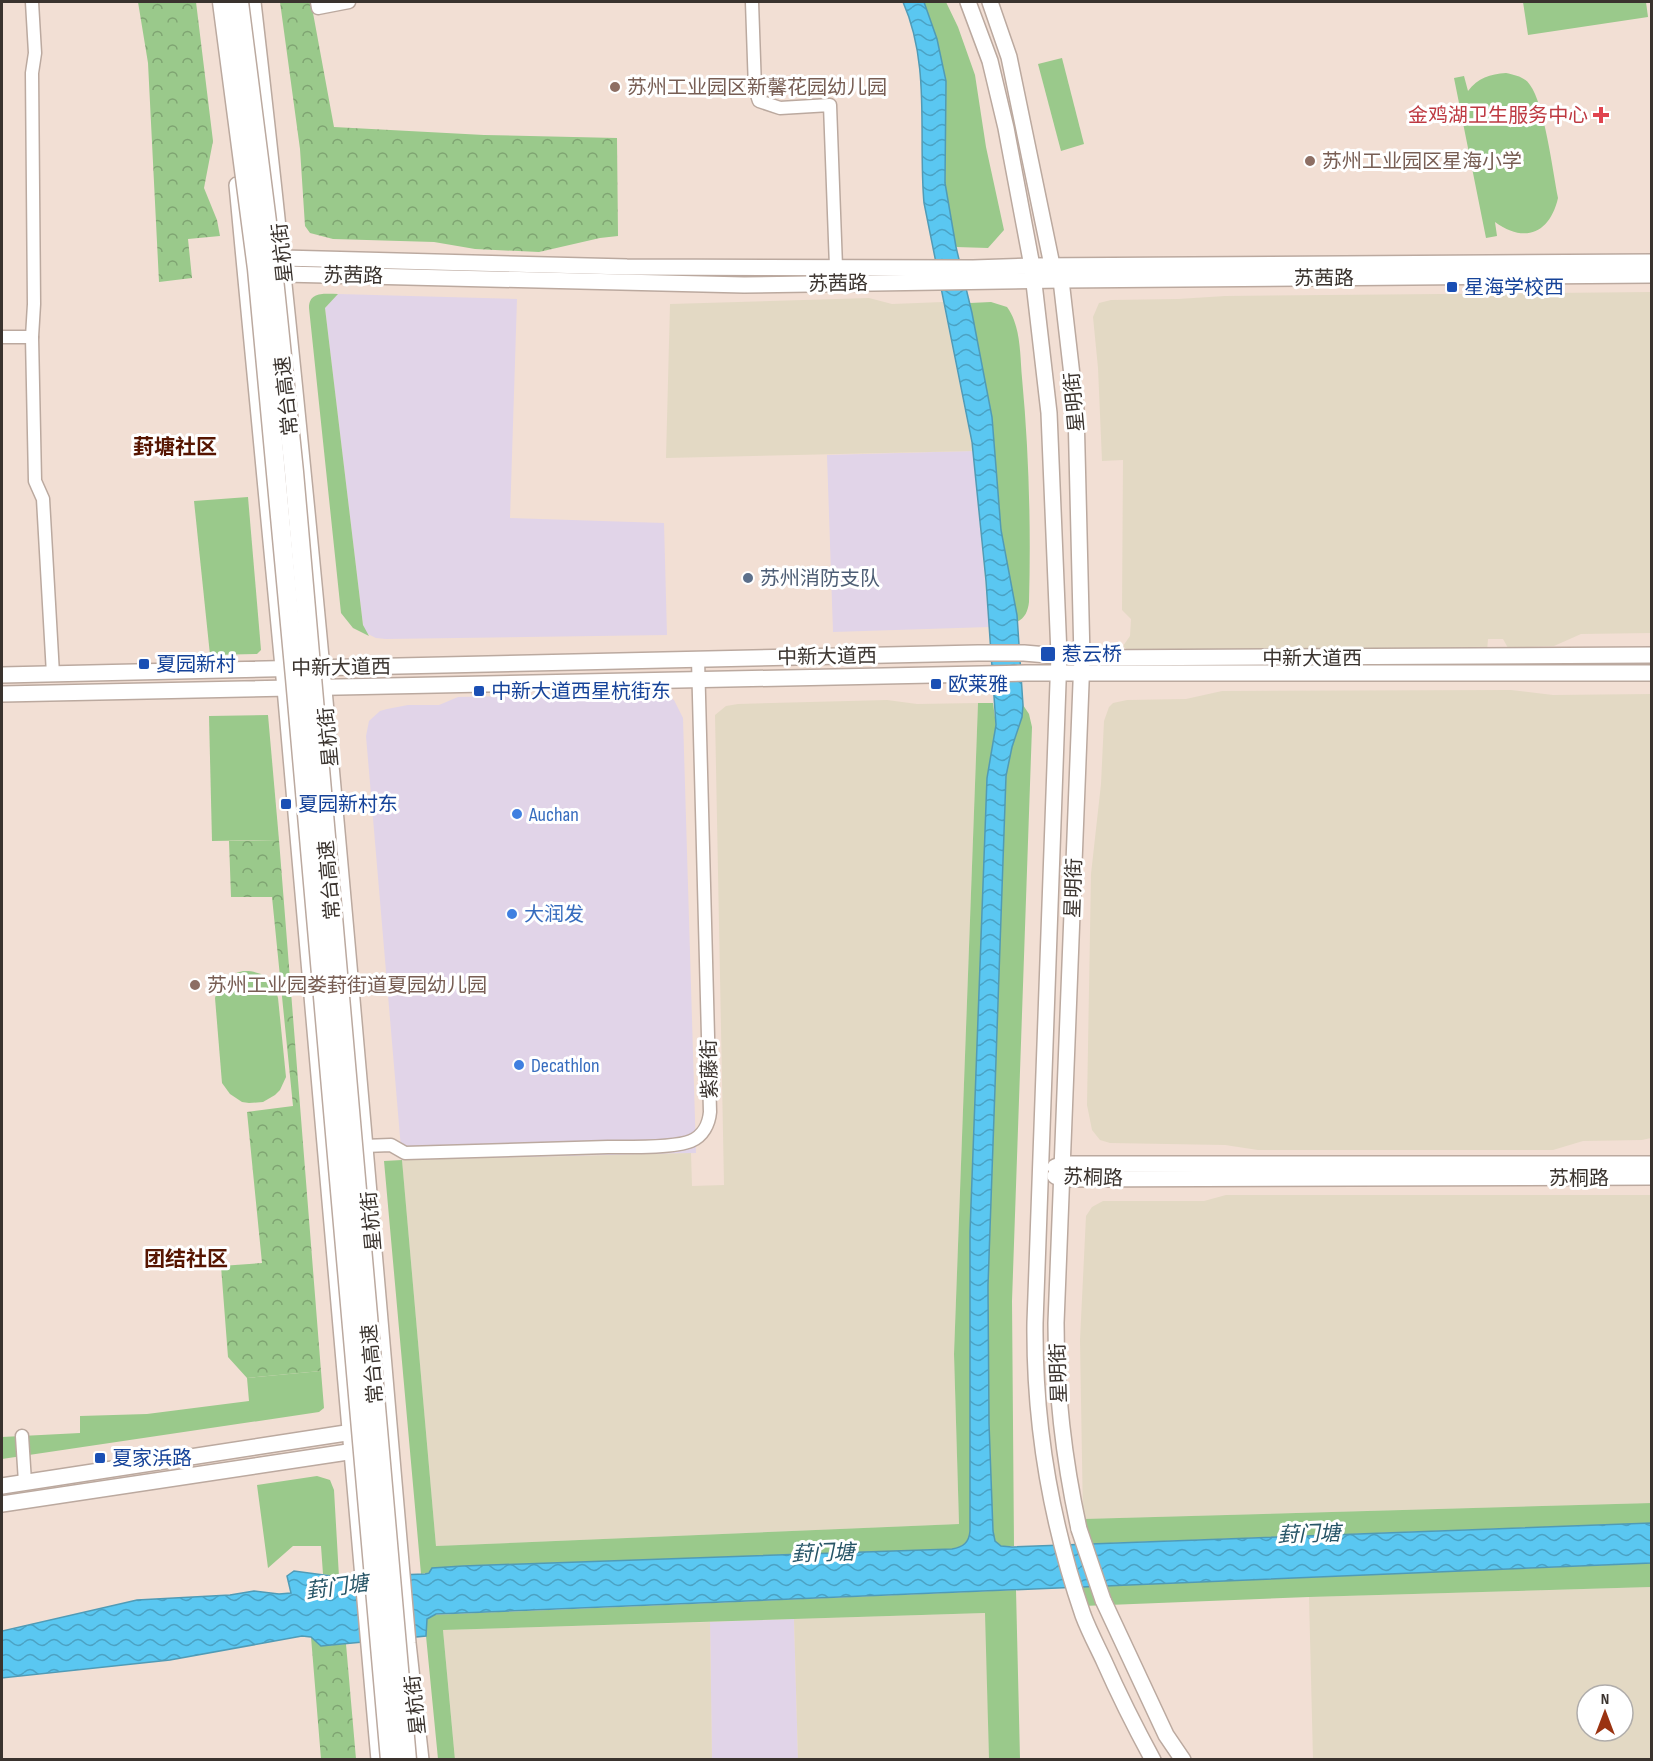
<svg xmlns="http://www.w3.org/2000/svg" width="1653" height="1761" viewBox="0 0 1653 1761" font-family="'Sofia Sans Condensed','Noto Sans SC',sans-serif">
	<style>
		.commercial { fill: #e1d4e8 }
		.industrial { fill: #e3d9c4; fill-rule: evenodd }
		.green { fill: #9ac98b }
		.forest { fill: url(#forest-crowns) }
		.water { fill: url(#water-waves); stroke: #509bb6; stroke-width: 1.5 }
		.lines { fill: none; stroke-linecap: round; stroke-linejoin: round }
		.minor-casing { stroke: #bba99f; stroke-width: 15 }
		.major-casing { stroke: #bba99f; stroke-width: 18 }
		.minor { stroke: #fff; stroke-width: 12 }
		.major { stroke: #fff; stroke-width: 15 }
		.major-bridge-casing { stroke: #bba99f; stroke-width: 18; stroke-linecap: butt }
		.highway-bridge-casing { stroke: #bba99f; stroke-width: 21; stroke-linecap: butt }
		.major-bridge { stroke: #fff; stroke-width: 15 }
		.highway-bridge { stroke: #fff; stroke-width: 18 }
		.education-dot { fill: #8d6e63; stroke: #fff; stroke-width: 2 }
		.health-dot { fill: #e0444e; stroke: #fff; stroke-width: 2 }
		.transit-dot { fill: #1a4fb4; stroke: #fff; stroke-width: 2 }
		.service-dot { fill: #5c6f8a; stroke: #fff; stroke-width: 2 }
		.shop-dot { fill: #3f7fe0; stroke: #fff; stroke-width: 2 }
		.labels { text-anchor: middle; stroke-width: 6; stroke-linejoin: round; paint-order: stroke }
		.education-label { font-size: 20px; fill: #785e54; stroke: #fff; text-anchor: start }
		.health-label { font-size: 20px; fill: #be3a42; stroke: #fff; text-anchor: end }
		.street-label { font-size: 20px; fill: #3a332e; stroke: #fff }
		.transit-label { font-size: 20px; fill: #164399; stroke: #fff; text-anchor: start }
		.service-label { font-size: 20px; fill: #4e5e75; stroke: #fff; text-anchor: start }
		.shop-label { font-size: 20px; fill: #366cbe; stroke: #fff; text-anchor: start }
		.neighbourhood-label { font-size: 21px; font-weight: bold; fill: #571602; stroke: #fff }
		.water-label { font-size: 21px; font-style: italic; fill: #275567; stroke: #fff }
	</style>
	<defs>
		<pattern id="forest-crowns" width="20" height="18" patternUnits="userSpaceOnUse" patternTransform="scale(1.5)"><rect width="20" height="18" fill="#9ac98b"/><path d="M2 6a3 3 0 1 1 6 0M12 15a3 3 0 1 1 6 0" fill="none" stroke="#7fa472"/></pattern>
		<pattern id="water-waves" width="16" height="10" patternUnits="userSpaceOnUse" patternTransform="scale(1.5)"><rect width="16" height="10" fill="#5ac7f1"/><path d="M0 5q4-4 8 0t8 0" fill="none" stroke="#4ba2c4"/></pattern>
	</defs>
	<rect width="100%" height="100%" fill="#f2dfd4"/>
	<g class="commercial">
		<polygon points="338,294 517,299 510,518 664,523 667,635 386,639 376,638 366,633 363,625 325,308"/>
		<polygon points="973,451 989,627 833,632 827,455"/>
		<polygon points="646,693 661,694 674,700 683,718 696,1153 402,1160 366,736 369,721 380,711 387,709 408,705 439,705 458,697"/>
		<polygon points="794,1619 798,1759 712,1759 710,1622"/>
	</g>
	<g class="industrial">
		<polygon points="1651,292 1651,633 1581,634 1554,646 1508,648 1503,639 1488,639 1487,652 1134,656 1123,646 1130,636 1131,619 1122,610 1123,460 1102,461 1098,368 1093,317 1099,303 1111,300 1178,299 1225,296"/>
		<polygon points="869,298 892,304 943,302 973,451 666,458 670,304"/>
		<polygon points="1511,690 1553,695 1651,694 1651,1138 1642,1140 1583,1141 1553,1150 1258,1150 1225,1145 1110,1143 1100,1140 1092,1130 1087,1105 1091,874 1101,784 1104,721 1109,707 1113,703 1127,700 1186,699 1222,691"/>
		<polygon points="887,700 917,704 978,703 954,1354 959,1524 436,1546 402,1160 691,1153 692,1186 724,1185 715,715 726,706 738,704"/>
		<polygon points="1226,1195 1651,1195 1651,1503 1083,1519 1080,1340 1086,1216 1092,1207 1103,1201 1204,1201"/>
		<path d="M1651 1587V1759H1313L1309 1597ZM1587 1695H1623V1731H1587Z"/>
		<polygon points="986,1613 989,1759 798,1759 794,1619"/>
		<polygon points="710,1622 712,1759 455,1759 443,1630"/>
	</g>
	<g class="green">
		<polygon points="924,2 946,2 958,27 975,75 986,147 1004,230 988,248 956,247 945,183 946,81 937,39"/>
		<polygon points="1523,2 1646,2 1648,17 1528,35"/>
		<polygon points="1062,58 1084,144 1061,151 1038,64"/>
		<path d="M1506 73C1515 75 1525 77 1530 85 1544 103 1553 172 1558 198 1550 233 1525 244 1495 222L1497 236 1486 238 1454 78 1464 76 1468 91C1478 78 1490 74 1506 73Z"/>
		<path d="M338 294 325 308 363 625 369 636 353 628 341 613 309 308C309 291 325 294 338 294Z"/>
		<path d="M991 302 1007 307C1021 326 1020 355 1022 378 1029 452 1031 528 1029 602 1028 611 1025 618 1017 622L1001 530 992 417 970 303Z"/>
		<polygon points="248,497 261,650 257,654 210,655 194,501"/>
		<path d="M978 703H993L996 725 987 778 970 1531C969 1543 963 1547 952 1549L463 1566 421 1574 384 1161 402 1160 436 1546 959 1524 954 1354Z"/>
		<polygon points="1023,705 1029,714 1032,727 1012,1301 1014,1546 1000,1546 995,1541 993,1531 989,1423 988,1286 1006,776 1012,747 1022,717"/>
		<polygon points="268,715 279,840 212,841 209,716"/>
		<path d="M243 971C261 970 274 980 278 998L286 1077 280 1090 275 1095 263 1102 249 1103 242 1102 230 1094 222 1083 215 998C219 983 228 974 243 971Z"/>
		<polygon points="321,1371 324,1408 319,1412 2,1459 2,1437 80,1433 80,1416 147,1414 249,1401 247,1378"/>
		<polygon points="317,1476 330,1480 334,1490 339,1577 323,1574 321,1546 293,1546 268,1568 257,1485"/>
		<polygon points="1652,1503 1651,1523 1083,1544 1083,1519"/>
		<polygon points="1652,1563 1651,1587 1309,1597 1083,1606 1081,1587"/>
		<polygon points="1016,1590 1020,1759 989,1759 985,1613 443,1630 455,1760 438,1759 426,1636 427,1619 431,1615"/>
	</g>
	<g class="forest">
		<polygon points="138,2 196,2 213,141 204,188 217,220 220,236 188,239 192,278 159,282 148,63"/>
		<polygon points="280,2 311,2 334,127 484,135 617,138 618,236 600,238 539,252 475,249 434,242 333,239 310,233 305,226 300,149"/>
		<polygon points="279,840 321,1371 247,1378 228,1357 221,1266 262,1263 247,1112 293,1106 272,897 231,897 229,841"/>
		<polygon points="311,1637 321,1646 346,1644 356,1759 321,1759"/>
	</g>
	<path class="water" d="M903 2H924L937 39 946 81 945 183 956 247 972 313 992 417 1001 530 1017 615 1023 705 1022 717 1012 747 1006 776 988 1286 989 1423 993 1531 995 1541 1001 1546 1012 1547 1651 1523V1563L436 1614 427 1619 426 1636 321 1646 311 1637 302 1636 170 1660 2 1678V1631L137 1600 230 1595 254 1591 279 1594 291 1593 287 1576 294 1571 339 1577 425 1574 429 1573 432 1568 463 1566 952 1549C963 1547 969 1543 970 1531V1232L987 778 996 725 986 581 972 442 924 203C918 137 931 65 903 2Z"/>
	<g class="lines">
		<defs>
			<g id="minor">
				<polyline points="32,2 35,53 32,73 34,304 32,337 35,481 43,499 53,674"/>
				<polyline points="317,2 318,8 349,2"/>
				<polyline points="752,2 755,89 759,101 780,108 830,105 836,267"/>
				<polyline points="2,337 32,337"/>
				<path d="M364 1146 391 1145 405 1153C473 1151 541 1149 608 1147 628 1147 675 1148 691 1141 703 1136 709 1124 710 1112L698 659"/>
				<polyline points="22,1436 25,1482"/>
			</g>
			<g id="major">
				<path d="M253 2C316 547 360 1095 408 1643L421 1760"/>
				<path d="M968 2 990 61 1006 128 1032 266 1049 413 1059 655 1035 1323C1034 1425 1050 1519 1083 1615 1089 1631 1097 1646 1104 1661 1119 1695 1135 1727 1153 1760"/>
				<path d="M990 2 1009 57 1052 265 1061 280 1076 410 1082 658 1056 1323C1056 1393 1064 1461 1079 1529"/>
				<polyline points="237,185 285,688 379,1760"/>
				<polyline points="275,259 283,258 627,267 973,268 1032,266 1652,262"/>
				<polyline points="275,271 284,274 744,285 1061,280 1652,275"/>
				<polyline points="2,675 978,653 1024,653 1082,658 1652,655"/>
				<polyline points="2,694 1026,673 1652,673"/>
				<polyline points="1055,1167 1063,1164 1652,1164"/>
				<polyline points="1055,1176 1062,1179 1652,1177"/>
				<polyline points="2,1486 359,1431"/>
				<polyline points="2,1504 361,1450"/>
				<polyline points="1103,1600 1166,1735 1183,1760"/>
			</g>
		</defs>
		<use href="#minor" class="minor-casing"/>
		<use href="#major" class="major-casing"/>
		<use href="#minor" class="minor"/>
		<use href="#major" class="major"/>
		<defs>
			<polyline id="major-bridge" points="1079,1529 1103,1600"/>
			<g id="highway-bridge">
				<polyline points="222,2 257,269 295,678 390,1760"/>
				<polyline points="239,2 273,269 294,472 407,1760"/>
			</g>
		</defs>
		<use href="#major-bridge" class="major-bridge-casing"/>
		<use href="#highway-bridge" class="highway-bridge-casing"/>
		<use href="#major-bridge" class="major-bridge"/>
		<use href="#highway-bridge" class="highway-bridge"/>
	</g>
	<g class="education-dot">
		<circle cx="615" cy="87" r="6"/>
		<circle cx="1310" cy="161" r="6"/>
		<circle cx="195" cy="985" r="6"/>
	</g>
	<path class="health-dot" d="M1598 106h6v6h6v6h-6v6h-6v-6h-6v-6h6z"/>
	<g class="transit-dot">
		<rect x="1446" y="281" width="12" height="12" rx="3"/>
		<rect x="1040" y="646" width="16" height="16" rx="3"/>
		<rect x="138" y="658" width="12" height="12" rx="3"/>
		<rect x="930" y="678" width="12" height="12" rx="3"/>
		<rect x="473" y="685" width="12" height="12" rx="3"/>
		<rect x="280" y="798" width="12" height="12" rx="3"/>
		<rect x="94" y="1452" width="12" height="12" rx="3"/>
	</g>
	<circle class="service-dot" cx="748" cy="578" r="6"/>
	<g class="shop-dot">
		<circle cx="517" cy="814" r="6"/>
		<circle cx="512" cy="914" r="6"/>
		<circle cx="519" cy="1065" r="6"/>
	</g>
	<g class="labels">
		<g class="education-label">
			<text x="627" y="94">苏州工业园区新馨花园幼儿园</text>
			<text x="1322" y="168">苏州工业园区星海小学</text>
			<text x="207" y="992">苏州工业园娄葑街道夏园幼儿园</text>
		</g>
		<g class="health-label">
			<text x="1588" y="122">金鸡湖卫生服务中心</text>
		</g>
		<g class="street-label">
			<text transform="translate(282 253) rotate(-96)" y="7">星杭街</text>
			<text transform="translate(353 275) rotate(1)" y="7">苏茜路</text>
			<text x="1324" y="285">苏茜路</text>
			<text transform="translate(838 283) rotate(-1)" y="7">苏茜路</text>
			<text transform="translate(286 396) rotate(-96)" y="7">常台高速</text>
			<text transform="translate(1074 402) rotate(-95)" y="7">星明街</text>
			<text transform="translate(827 656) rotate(-1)" y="7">中新大道西</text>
			<text x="1312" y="665">中新大道西</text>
			<text transform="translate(341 667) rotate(-1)" y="7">中新大道西</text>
			<text transform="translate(328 737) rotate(-95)" y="7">星杭街</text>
			<text transform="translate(329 880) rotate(-95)" y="7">常台高速</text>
			<text transform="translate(1073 888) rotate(-88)" y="7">星明街</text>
			<text transform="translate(709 1069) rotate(-91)" y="7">紫藤街</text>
			<text transform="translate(1093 1177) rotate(2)" y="7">苏桐路</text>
			<text x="1579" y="1185">苏桐路</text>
			<text transform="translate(371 1221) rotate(-95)" y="7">星杭街</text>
			<text transform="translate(372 1364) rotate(-95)" y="7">常台高速</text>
			<text transform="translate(1058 1373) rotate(-92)" y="7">星明街</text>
			<text transform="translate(415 1705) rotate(-96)" y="7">星杭街</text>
		</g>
		<g class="transit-label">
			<text x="1464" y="294">星海学校西</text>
			<text x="1062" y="661">惹云桥</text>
			<text x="156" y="671">夏园新村</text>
			<text x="948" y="691">欧莱雅</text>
			<text x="491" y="698">中新大道西星杭街东</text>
			<text x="298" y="811">夏园新村东</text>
			<text x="112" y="1465">夏家浜路</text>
		</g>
		<g class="service-label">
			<text x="760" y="585">苏州消防支队</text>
		</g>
		<g class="shop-label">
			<text x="529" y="821">Auchan</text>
			<text x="524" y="921">大润发</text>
			<text x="531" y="1072">Decathlon</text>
		</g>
		<g class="neighbourhood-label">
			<text x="175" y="454">葑塘社区</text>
			<text x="186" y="1266">团结社区</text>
		</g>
		<g class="water-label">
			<text transform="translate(1309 1534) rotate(-2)" y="7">葑门塘</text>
			<text transform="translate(823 1553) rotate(-2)" y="7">葑门塘</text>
			<text transform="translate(337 1587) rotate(-8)" y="7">葑门塘</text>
		</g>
	</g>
	<rect width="1653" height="1761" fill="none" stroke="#3a332e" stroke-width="6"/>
	<g transform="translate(1605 1713)"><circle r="28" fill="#ffffff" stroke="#b0adab" stroke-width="1.5"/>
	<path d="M0-4.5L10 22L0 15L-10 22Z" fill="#9a3311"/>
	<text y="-9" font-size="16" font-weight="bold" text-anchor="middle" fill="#3a332e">N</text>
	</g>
</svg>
